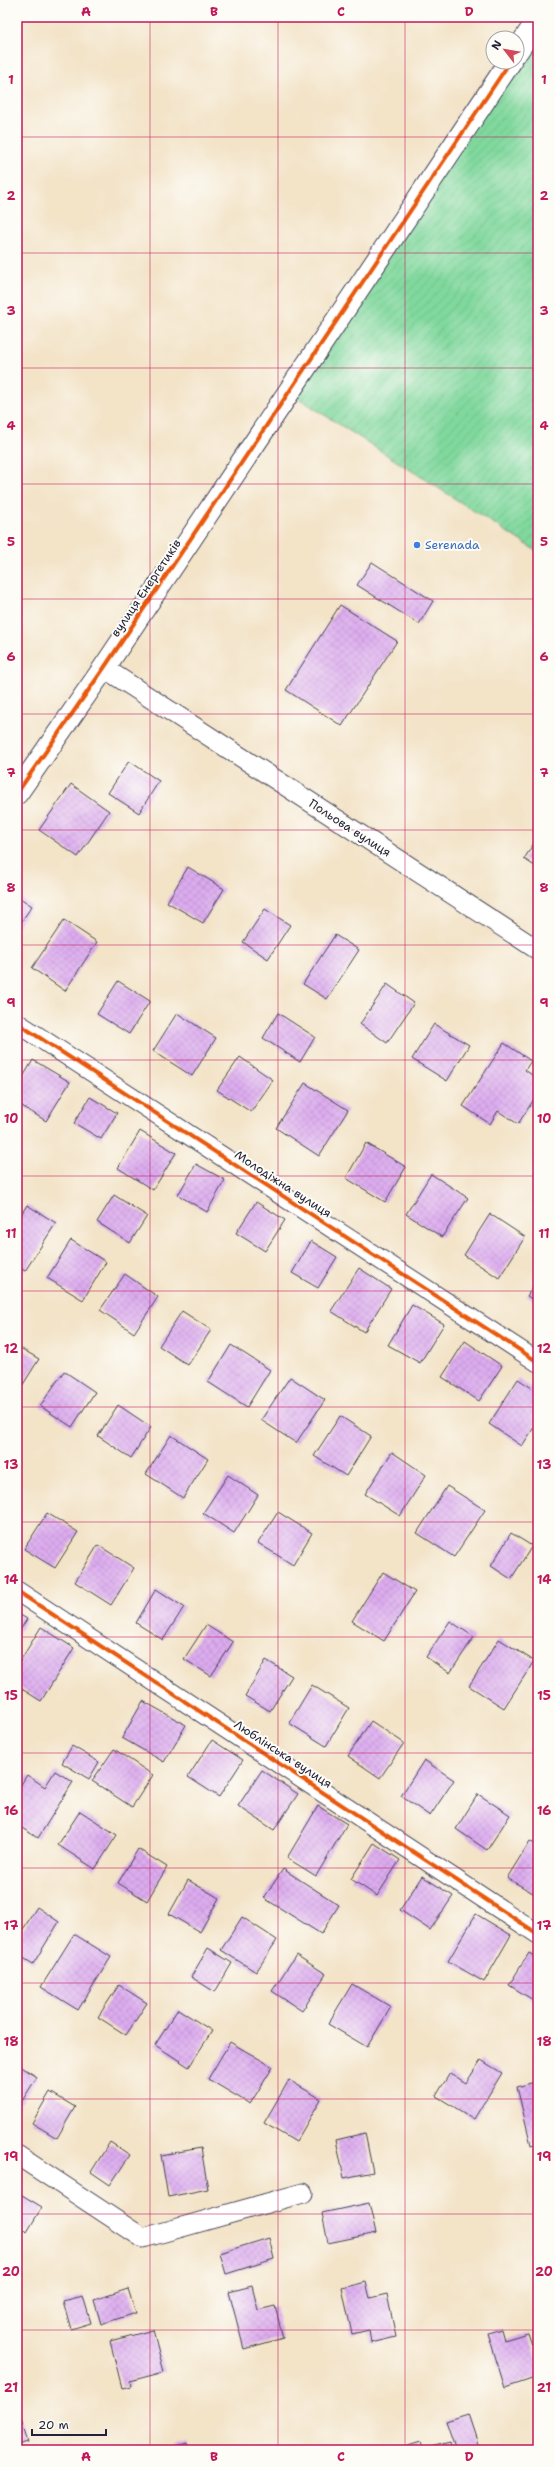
<svg xmlns="http://www.w3.org/2000/svg" width="555" height="2467" viewBox="0 0 555 2467" font-family="'Shantell Sans',sans-serif">
	<style>
		.garden { fill: url(#garden-furrows); stroke: #517d6c }
		.building { fill: url(#building-cross-hatch) }
		.lines { fill: none; stroke-linecap: round; stroke-linejoin: round }
		.minor-casing { stroke: #413f50; stroke-width: 21 }
		.tertiary-casing { stroke: #413f50; stroke-width: 24 }
		.minor { stroke: #fff; stroke-width: 19 }
		.tertiary { stroke: #fff; stroke-width: 22 }
		.cycleway-casing { stroke: #fdfcf7; stroke-width: 6 }
		.cycleway { stroke: #e8590c; stroke-width: 4 }
		.grid { fill: none; stroke: #c2185b; stroke-width: 1; stroke-opacity: 0.55 }
		.shop-dot { fill: #3f7fe0; stroke: #fdfcf7; stroke-width: 1.5 }
		.labels { text-anchor: middle; stroke-width: 4; stroke-linejoin: round; paint-order: stroke }
		.shop-label { font-size: 12px; fill: #366cbe; stroke: #fdfcf7; text-anchor: start }
		.street-label { font-size: 12px; fill: #22223b; stroke: #fdfcf7 }
		.neatline { fill: none; stroke: #c2185b; stroke-width: 1.5 }
		.grid-label { font-size: 13px; text-anchor: middle; font-weight: bold; fill: #c2185b }
	</style>
	<defs>
		<pattern id="garden-furrows" width="10" height="10" patternUnits="userSpaceOnUse"><rect width="10" height="10" fill="#80d89d"/><path d="M-1 1l2-2M0 10L10 0M9 11l2-2" fill="none" stroke="#6eb988"/></pattern>
		<pattern id="building-cross-hatch" width="8" height="8" patternUnits="userSpaceOnUse"><rect width="8" height="8" fill="#ddacef"/><path d="M0 0l8 8M0 8l8-8" fill="none" stroke="#bd94ce"/></pattern>
	</defs>
	<rect width="100%" height="100%" fill="#fdfcf7"/>
	<filter id="ink" filterUnits="userSpaceOnUse"><feTurbulence type="fractalNoise" baseFrequency=".025" numOctaves="2"/><feDisplacementMap in="SourceGraphic" scale="8" xChannelSelector="R" yChannelSelector="G"/><feConvolveMatrix kernelMatrix="1 2 1 2 8 2 1 2 1" color-interpolation-filters="sRGB"/></filter>
	<filter id="wash" filterUnits="userSpaceOnUse"><feTurbulence type="fractalNoise" baseFrequency=".012" numOctaves="4" result="noise"/><feDisplacementMap in="SourceGraphic" scale="16" xChannelSelector="R" yChannelSelector="G"/><feGaussianBlur stdDeviation="0.9" result="paint"/><feColorMatrix in="noise" values="0 0 0 0 0 0 0 0 0 0 0 0 0 0 0 0 0 1.4 0 .05"/><feComposite in="paint" operator="in"/></filter>
	<g filter="url(#wash)">
		<rect width="100%" height="100%" fill="#f3e3c7"/>
		<polygon class="garden" points="538,20 538,552 289,392"/>
		<g id="blocks">
			<g class="building">
				<polygon points="372,562 433,601 419,624 357,585"/>
				<polygon points="340,605 397,641 342,726 286,690"/>
				<polygon points="129,761 159,781 139,813 108,793"/>
				<polygon points="71,784 109,811 78,857 39,830"/>
				<polygon points="538,837 538,868 524,859"/>
				<polygon points="188,867 224,889 203,923 167,902"/>
				<polygon points="17,896 32,906 17,928"/>
				<polygon points="265,909 290,925 268,959 243,942"/>
				<polygon points="64,920 97,942 65,991 32,968"/>
				<polygon points="335,935 359,950 327,999 303,984"/>
				<polygon points="118,981 150,1001 129,1034 97,1014"/>
				<polygon points="387,984 414,1003 387,1043 360,1024"/>
				<polygon points="177,1013 216,1038 192,1076 153,1051"/>
				<polygon points="278,1013 315,1037 300,1062 263,1038"/>
				<polygon points="434,1024 469,1045 447,1081 412,1059"/>
				<polygon points="504,1043 531,1061 525,1070 538,1079 538,1093 518,1124 498,1111 490,1124 463,1106"/>
				<polygon points="240,1057 273,1080 251,1112 217,1090"/>
				<polygon points="33,1060 70,1082 46,1121 17,1103 17,1087"/>
				<polygon points="305,1083 348,1110 319,1156 276,1128"/>
				<polygon points="90,1097 117,1113 101,1139 74,1123"/>
				<polygon points="140,1131 176,1153 153,1190 118,1168"/>
				<polygon points="366,1143 406,1167 385,1202 346,1178"/>
				<polygon points="196,1164 225,1180 207,1212 178,1195"/>
				<polygon points="431,1174 468,1198 442,1237 406,1214"/>
				<polygon points="114,1195 147,1216 130,1243 97,1222"/>
				<polygon points="256,1202 285,1220 265,1251 236,1233"/>
				<polygon points="27,1205 56,1223 25,1271 17,1266 17,1221"/>
				<polygon points="490,1214 525,1237 499,1278 464,1255"/>
				<polygon points="71,1240 106,1262 83,1300 47,1278"/>
				<polygon points="311,1241 337,1257 318,1288 292,1273"/>
				<polygon points="359,1268 391,1289 364,1332 331,1311"/>
				<polygon points="125,1274 158,1297 134,1333 100,1310"/>
				<polygon points="538,1279 538,1303 527,1296"/>
				<polygon points="412,1305 444,1324 420,1363 388,1345"/>
				<polygon points="182,1311 211,1330 188,1365 159,1346"/>
				<polygon points="465,1341 502,1366 479,1401 442,1377"/>
				<polygon points="231,1345 270,1370 247,1407 208,1382"/>
				<polygon points="17,1346 39,1359 17,1394"/>
				<polygon points="64,1371 95,1392 72,1427 40,1406"/>
				<polygon points="290,1377 325,1400 296,1443 261,1420"/>
				<polygon points="518,1379 538,1392 538,1421 522,1446 489,1424"/>
				<polygon points="118,1405 151,1427 131,1458 98,1436"/>
				<polygon points="340,1416 371,1436 346,1476 314,1456"/>
				<polygon points="171,1435 208,1459 183,1498 146,1474"/>
				<polygon points="392,1452 426,1475 400,1516 365,1494"/>
				<polygon points="228,1475 258,1495 234,1533 203,1513"/>
				<polygon points="447,1486 485,1510 454,1557 417,1533"/>
				<polygon points="278,1512 312,1533 293,1565 258,1543"/>
				<polygon points="47,1513 78,1532 55,1568 24,1549"/>
				<polygon points="511,1533 532,1546 511,1579 491,1566"/>
				<polygon points="98,1545 134,1568 111,1605 75,1582"/>
				<polygon points="383,1572 415,1592 384,1641 352,1621"/>
				<polygon points="156,1589 184,1607 163,1640 136,1623"/>
				<polygon points="17,1613 27,1619 17,1635"/>
				<polygon points="450,1621 474,1637 450,1673 426,1657"/>
				<polygon points="206,1625 233,1642 211,1676 184,1659"/>
				<polygon points="41,1627 74,1648 41,1701 17,1686 17,1666"/>
				<polygon points="499,1639 534,1661 504,1708 469,1686"/>
				<polygon points="266,1660 292,1676 270,1711 245,1696"/>
				<polygon points="312,1685 349,1708 326,1746 289,1723"/>
				<polygon points="143,1701 186,1725 164,1762 122,1738"/>
				<polygon points="371,1721 404,1743 380,1778 348,1756"/>
				<polygon points="212,1740 243,1760 219,1797 188,1777"/>
				<polygon points="72,1746 99,1762 89,1779 62,1763"/>
				<polygon points="114,1749 153,1775 132,1807 92,1781"/>
				<polygon points="424,1760 454,1780 430,1816 401,1796"/>
				<polygon points="262,1770 298,1794 274,1830 238,1806"/>
				<polygon points="55,1771 73,1782 38,1838 17,1825 17,1791 27,1775 45,1787"/>
				<polygon points="478,1794 510,1815 487,1850 456,1829"/>
				<polygon points="318,1806 347,1824 316,1876 287,1858"/>
				<polygon points="80,1811 117,1835 95,1869 58,1845"/>
				<polygon points="530,1841 538,1846 538,1896 507,1878"/>
				<polygon points="374,1843 400,1860 377,1896 351,1879"/>
				<polygon points="138,1849 167,1867 147,1901 118,1883"/>
				<polygon points="283,1869 339,1905 321,1934 264,1898"/>
				<polygon points="422,1876 453,1896 430,1930 400,1910"/>
				<polygon points="188,1880 219,1898 200,1932 169,1914"/>
				<polygon points="37,1907 59,1922 33,1964 17,1954 17,1939"/>
				<polygon points="476,1914 511,1935 484,1982 448,1961"/>
				<polygon points="242,1917 277,1940 256,1972 221,1950"/>
				<polygon points="74,1934 111,1957 78,2010 41,1987"/>
				<polygon points="208,1948 232,1963 215,1992 191,1977"/>
				<polygon points="529,1953 538,1958 538,2003 509,1985"/>
				<polygon points="296,1955 326,1974 302,2011 272,1991"/>
				<polygon points="352,1984 391,2007 367,2047 328,2024"/>
				<polygon points="119,1985 147,2003 126,2035 98,2017"/>
				<polygon points="178,2009 212,2031 189,2067 155,2045"/>
				<polygon points="230,2042 273,2067 250,2104 208,2079"/>
				<polygon points="481,2060 502,2073 474,2119 436,2096 450,2073 466,2083"/>
				<polygon points="17,2064 37,2077 17,2109"/>
				<polygon points="289,2080 321,2099 296,2142 264,2123"/>
				<polygon points="538,2081 538,2143 531,2145 517,2087"/>
				<polygon points="50,2092 75,2107 57,2138 32,2123"/>
				<polygon points="365,2133 373,2172 344,2178 336,2140"/>
				<polygon points="110,2142 130,2155 110,2185 91,2172"/>
				<polygon points="201,2148 208,2189 168,2197 161,2155"/>
				<polygon points="17,2192 42,2207 27,2232 17,2226"/>
				<polygon points="369,2203 376,2233 328,2243 322,2213"/>
				<polygon points="269,2238 274,2259 226,2274 220,2253"/>
				<polygon points="366,2282 370,2298 387,2294 396,2337 371,2343 369,2330 352,2334 342,2288"/>
				<polygon points="252,2286 258,2310 275,2306 283,2338 244,2349 229,2292"/>
				<polygon points="128,2289 136,2313 101,2324 94,2300"/>
				<polygon points="83,2296 91,2323 71,2329 63,2301"/>
				<polygon points="501,2329 504,2340 528,2333 538,2363 538,2377 505,2388 488,2333"/>
				<polygon points="153,2330 164,2372 130,2381 131,2386 122,2388 110,2341"/>
				<polygon points="17,2406 28,2442 17,2445"/>
				<polygon points="468,2414 479,2447 470,2450 456,2450 446,2421"/>
				<polygon points="421,2442 423,2449 450,2442 452,2450 395,2450"/>
				<polygon points="187,2443 189,2450 164,2450"/>
			</g>
		</g>
	</g>
	<g filter="url(#ink)">
		<use href="#blocks" fill-opacity="0" stroke="#413f50" stroke-width="1"/>
		<g class="lines">
			<defs>
				<g id="minor">
					<polyline points="104,668 538,950"/>
					<polyline points="17,1023 538,1362"/>
					<polyline points="17,1591 538,1934"/>
					<polyline points="17,2155 143,2238 303,2193"/>
				</g>
				<g id="tertiary">
					<polyline points="517,51 538,20"/>
					<polyline points="17,793 104,668 510,62"/>
				</g>
			</defs>
			<use href="#minor" class="minor-casing"/>
			<use href="#tertiary" class="tertiary-casing"/>
			<use href="#minor" class="minor"/>
			<use href="#tertiary" class="tertiary"/>
			<defs>
				<g id="cycleway">
					<polyline points="17,793 104,668 510,62"/>
					<polyline points="17,1023 538,1362"/>
					<polyline points="17,1591 538,1934"/>
				</g>
			</defs>
			<use href="#cycleway" class="cycleway-casing"/>
			<use href="#cycleway" class="cycleway"/>
		</g>
	</g>
	<path class="grid" d="M150 17V2450M278 17V2450M405 17V2450M17 137H538M17 253H538M17 368H538M17 484H538M17 599H538M17 714H538M17 830H538M17 945H538M17 1060H538M17 1176H538M17 1291H538M17 1407H538M17 1522H538M17 1637H538M17 1753H538M17 1868H538M17 1983H538M17 2099H538M17 2214H538M17 2330H538"/>
	<circle class="shop-dot" cx="417" cy="545" r="4"/>
	<g class="labels">
		<g class="shop-label">
			<text x="425" y="549">Serenada</text>
		</g>
		<g class="street-label">
			<text transform="translate(146 588) rotate(-56)" y="4">вулиця Енергетиків</text>
			<text transform="translate(350 828) rotate(33)" y="4">Польова вулиця</text>
			<text transform="translate(283 1184) rotate(33)" y="4">Молодіжна вулиця</text>
			<text transform="translate(283 1754) rotate(33)" y="4">Люблінська вулиця</text>
		</g>
	</g>
	<rect width="555" height="2467" fill="none" stroke="#fdfcf7" stroke-width="44"/>
	<g transform="translate(505 50) rotate(301)"><circle r="19" fill="#fdfcf7" stroke="#a5a5ac"/>
	<path d="M0-3L7 15L0 10L-7 15Z" fill="#d1495b"/>
	<text y="-6" font-size="11" font-weight="bold" text-anchor="middle" fill="#22223b">N</text>
	</g>
	<path d="M32 2429v6h74v-6" fill="none" stroke="#22223b" stroke-width="2"/>
	<text x="38" y="2429" font-size="12" fill="#22223b" stroke="#fdfcf7" stroke-width="3" paint-order="stroke">20 m</text>
	<rect x="22" y="22" width="511" height="2423" class="neatline"/>
	<g class="grid-label">
		<text x="86" y="16">A</text>
		<text x="214" y="16">B</text>
		<text x="341" y="16">C</text>
		<text x="469" y="16">D</text>
		<text x="11" y="84">1</text>
		<text x="544" y="84">1</text>
		<text x="11" y="200">2</text>
		<text x="544" y="200">2</text>
		<text x="11" y="315">3</text>
		<text x="544" y="315">3</text>
		<text x="11" y="430">4</text>
		<text x="544" y="430">4</text>
		<text x="11" y="546">5</text>
		<text x="544" y="546">5</text>
		<text x="11" y="661">6</text>
		<text x="544" y="661">6</text>
		<text x="11" y="777">7</text>
		<text x="544" y="777">7</text>
		<text x="11" y="892">8</text>
		<text x="544" y="892">8</text>
		<text x="11" y="1007">9</text>
		<text x="544" y="1007">9</text>
		<text x="11" y="1123">10</text>
		<text x="544" y="1123">10</text>
		<text x="11" y="1238">11</text>
		<text x="544" y="1238">11</text>
		<text x="11" y="1353">12</text>
		<text x="544" y="1353">12</text>
		<text x="11" y="1469">13</text>
		<text x="544" y="1469">13</text>
		<text x="11" y="1584">14</text>
		<text x="544" y="1584">14</text>
		<text x="11" y="1700">15</text>
		<text x="544" y="1700">15</text>
		<text x="11" y="1815">16</text>
		<text x="544" y="1815">16</text>
		<text x="11" y="1930">17</text>
		<text x="544" y="1930">17</text>
		<text x="11" y="2046">18</text>
		<text x="544" y="2046">18</text>
		<text x="11" y="2161">19</text>
		<text x="544" y="2161">19</text>
		<text x="11" y="2276">20</text>
		<text x="544" y="2276">20</text>
		<text x="11" y="2392">21</text>
		<text x="544" y="2392">21</text>
		<text x="86" y="2461">A</text>
		<text x="214" y="2461">B</text>
		<text x="341" y="2461">C</text>
		<text x="469" y="2461">D</text>
	</g>
</svg>
